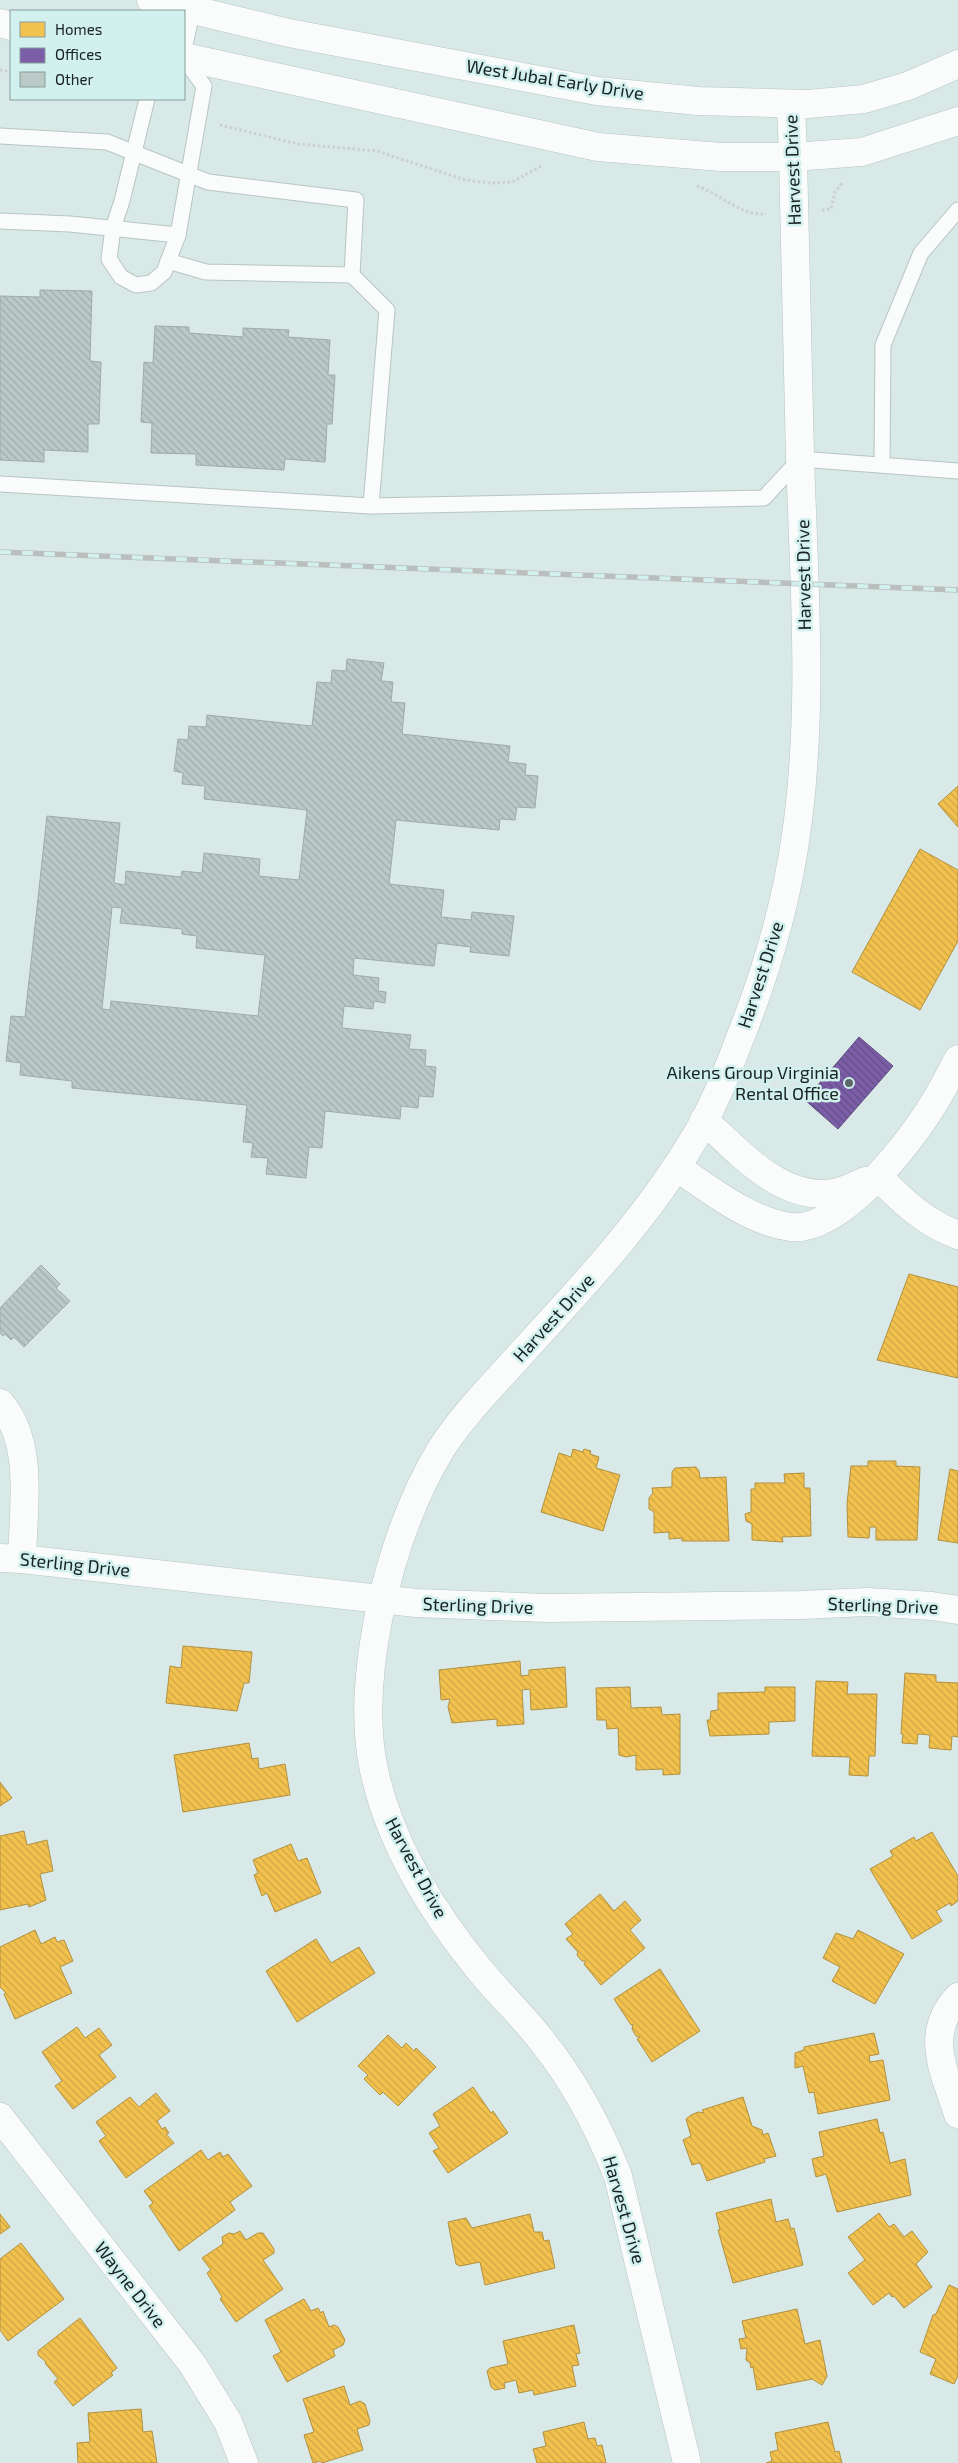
<svg xmlns="http://www.w3.org/2000/svg" width="958" height="2463" viewBox="0 0 958 2463" font-family="'Exo 2',sans-serif">
	<style>
		.homes { fill: url(#homes-back-hatch); stroke: #b09140 }
		.offices { fill: url(#offices-back-hatch); stroke: #5d4c7f }
		.building { fill: url(#building-back-hatch); stroke: #9faba9; fill-rule: evenodd }
		.lines { fill: none; stroke-linecap: round; stroke-linejoin: round }
		.service-casing { stroke: #b8c5c4; stroke-width: 17 }
		.minor-casing { stroke: #b8c5c4; stroke-width: 29 }
		.tertiary-casing { stroke: #b8c5c4; stroke-width: 29 }
		.secondary-casing { stroke: #b8c5c4; stroke-width: 29 }
		.path { stroke: #ccd0d0; stroke-width: 3; stroke-dasharray: 2.5 2.5; stroke-linecap: butt }
		.service { stroke: #f9fcfb; stroke-width: 15 }
		.minor { stroke: #f9fcfb; stroke-width: 28 }
		.tertiary { stroke: #f9fcfb; stroke-width: 28 }
		.secondary { stroke: #f9fcfb; stroke-width: 28 }
		.rail-casing { stroke: #babebd; stroke-width: 5.5 }
		.rail { stroke: #d2f0ed; stroke-width: 4; stroke-dasharray: 11; stroke-linecap: butt }
		.poi-dot { fill: #5b6866; stroke: #d2f0ed; stroke-width: 2 }
		.labels { text-anchor: middle; stroke-width: 5; stroke-linejoin: round; paint-order: stroke }
		.street-label { font-size: 18px; fill: #172221; stroke: #d2f0ed }
		.poi-label { font-size: 18px; fill: #172221; stroke: #d2f0ed; text-anchor: end }
	</style>
	<defs>
		<pattern id="homes-back-hatch" width="6" height="6" patternUnits="userSpaceOnUse" patternTransform="scale(1.25)"><rect width="6" height="6" fill="#f2c14e"/><path d="M-1 5l2 2M0 0l6 6M5-1l2 2" fill="none" stroke="#cfa644"/></pattern>
		<pattern id="offices-back-hatch" width="6" height="6" patternUnits="userSpaceOnUse" patternTransform="scale(1.25)"><rect width="6" height="6" fill="#7b5ea7"/><path d="M-1 5l2 2M0 0l6 6M5-1l2 2" fill="none" stroke="#644d88"/></pattern>
		<pattern id="building-back-hatch" width="6" height="6" patternUnits="userSpaceOnUse" patternTransform="scale(1.25)"><rect width="6" height="6" fill="#bbc9c7"/><path d="M-1 5l2 2M0 0l6 6M5-1l2 2" fill="none" stroke="#a0acab"/></pattern>
	</defs>
	<rect width="100%" height="100%" fill="#d9e9e7"/>
	<g class="homes">
		<polygon points="958,786 958,827 938,804"/>
		<polygon points="920,849 958,870 958,941 920,1010 852,972"/>
		<polygon points="909,1274 958,1287 958,1378 877,1360"/>
		<polygon points="573,1449 583,1452 584,1449 591,1451 590,1454 599,1457 596,1468 620,1475 603,1531 541,1512 559,1453 571,1457"/>
		<polygon points="868,1461 896,1461 896,1466 920,1467 917,1540 876,1540 876,1527 870,1527 869,1538 848,1537 847,1504 851,1466 868,1466"/>
		<polygon points="696,1467 699,1471 700,1478 726,1477 729,1541 682,1541 682,1538 669,1539 669,1532 654,1533 654,1512 649,1509 649,1498 653,1493 652,1488 672,1487 672,1472 675,1468"/>
		<polygon points="950,1469 958,1471 958,1543 938,1540"/>
		<polygon points="804,1473 804,1488 810,1488 811,1536 782,1537 783,1542 752,1540 752,1524 746,1521 745,1514 751,1512 751,1489 755,1489 755,1483 785,1483 784,1474"/>
		<polygon points="183,1646 252,1652 249,1683 244,1683 237,1711 166,1703 170,1666 181,1668"/>
		<polygon points="520,1661 521,1676 529,1675 529,1670 565,1667 567,1707 531,1710 530,1689 522,1690 524,1724 497,1726 497,1719 452,1723 448,1707 450,1699 441,1700 439,1670"/>
		<polygon points="905,1673 936,1675 936,1682 958,1683 958,1737 952,1736 951,1750 929,1748 930,1735 918,1734 917,1744 902,1743 903,1734 901,1734"/>
		<polygon points="816,1681 848,1682 847,1694 877,1694 875,1756 869,1756 868,1776 849,1775 850,1757 812,1756"/>
		<polygon points="630,1687 631,1708 661,1707 662,1715 680,1714 680,1774 663,1775 663,1769 636,1770 636,1755 626,1757 619,1755 618,1728 607,1729 606,1720 597,1720 596,1688"/>
		<polygon points="765,1687 795,1687 795,1721 769,1722 769,1734 710,1736 707,1720 710,1720 711,1711 718,1710 718,1693 765,1692"/>
		<polygon points="249,1743 252,1759 258,1758 259,1769 285,1764 290,1795 183,1812 174,1755"/>
		<polygon points="0,1782 12,1798 0,1806"/>
		<polygon points="24,1831 27,1845 47,1840 53,1871 40,1874 46,1900 29,1907 28,1904 0,1910 0,1836"/>
		<polygon points="932,1832 958,1876 958,1901 951,1906 950,1903 936,1911 942,1921 912,1939 870,1869 893,1856 890,1851 914,1837 916,1841"/>
		<polygon points="291,1844 298,1861 307,1858 321,1893 275,1912 267,1893 262,1896 254,1875 258,1873 253,1860"/>
		<polygon points="600,1894 614,1911 625,1901 641,1920 630,1930 645,1948 601,1985 584,1964 586,1961 582,1961 577,1955 578,1952 566,1939 573,1934 565,1924"/>
		<polygon points="35,1930 41,1944 55,1937 57,1942 64,1940 73,1961 60,1967 72,1993 15,2019 4,1994 6,1993 0,1987 0,1947"/>
		<polygon points="858,1930 904,1954 875,2004 832,1981 840,1967 823,1958 836,1933 853,1939"/>
		<polygon points="316,1939 331,1963 359,1947 375,1973 297,2022 266,1971"/>
		<polygon points="660,1969 700,2031 652,2062 637,2039 640,2037 636,2036 632,2029 633,2024 631,2025 614,1999"/>
		<polygon points="77,2027 85,2038 99,2028 112,2045 99,2055 116,2077 73,2109 55,2086 62,2081 42,2052"/>
		<polygon points="874,2033 879,2054 869,2056 870,2062 883,2060 890,2100 818,2114 814,2092 809,2093 803,2066 795,2068 795,2053 804,2050 804,2047"/>
		<polygon points="388,2035 402,2048 406,2043 414,2051 416,2048 436,2067 398,2106 383,2092 380,2095 364,2079 368,2075 358,2066"/>
		<polygon points="473,2087 491,2113 493,2111 508,2133 448,2173 433,2151 439,2148 429,2133 440,2126 433,2114"/>
		<polygon points="156,2093 170,2111 157,2121 162,2129 165,2127 169,2133 166,2134 174,2143 126,2178 99,2141 106,2136 96,2122 130,2097 139,2107"/>
		<polygon points="743,2097 752,2126 762,2130 763,2135 768,2133 776,2156 764,2159 765,2162 707,2181 701,2165 699,2163 692,2165 683,2140 691,2136 686,2119 691,2115 698,2112 704,2113 702,2110"/>
		<polygon points="877,2119 880,2133 883,2132 890,2163 905,2159 911,2195 837,2212 826,2174 816,2177 812,2159 824,2156 819,2132"/>
		<polygon points="201,2150 208,2160 220,2152 223,2157 228,2154 252,2186 230,2202 235,2210 179,2251 149,2206 153,2203 144,2191"/>
		<polygon points="771,2199 776,2222 788,2219 791,2229 794,2228 803,2265 733,2283 718,2230 720,2230 716,2213"/>
		<polygon points="879,2213 889,2227 894,2224 904,2237 912,2231 928,2252 916,2264 932,2287 904,2308 894,2296 892,2297 889,2293 873,2305 848,2273 865,2260 848,2237"/>
		<polygon points="0,2214 10,2227 0,2234"/>
		<polygon points="530,2214 534,2232 542,2232 544,2241 549,2240 555,2268 485,2285 480,2262 460,2266 456,2264 448,2222 466,2218 472,2228"/>
		<polygon points="240,2231 246,2240 258,2233 263,2233 274,2249 274,2253 263,2260 283,2289 236,2322 220,2299 222,2297 207,2273 211,2270 202,2258 223,2244 222,2237 229,2233 234,2234"/>
		<polygon points="21,2243 64,2299 8,2341 0,2330 0,2259"/>
		<polygon points="949,2285 958,2289 958,2376 954,2384 930,2374 936,2359 920,2352 933,2315 936,2314"/>
		<polygon points="304,2299 311,2311 318,2308 321,2313 323,2311 329,2327 334,2325 338,2327 345,2340 343,2345 333,2350 335,2356 287,2382 273,2356 281,2352 265,2320"/>
		<polygon points="797,2309 805,2344 820,2340 827,2376 825,2380 822,2385 812,2379 757,2390 753,2367 751,2368 750,2363 746,2360 747,2348 741,2349 739,2339 746,2338 742,2321"/>
		<polygon points="80,2318 117,2368 111,2373 113,2375 73,2406 54,2382 58,2379 45,2363 46,2362 38,2355 38,2351"/>
		<polygon points="574,2325 580,2353 576,2354 579,2365 572,2366 576,2386 534,2395 533,2390 519,2393 516,2380 504,2383 505,2388 495,2390 491,2387 487,2371 490,2368 508,2364 503,2341"/>
		<polygon points="344,2386 350,2405 360,2401 365,2404 370,2421 369,2425 357,2429 363,2450 322,2463 320,2461 313,2463 304,2435 314,2432 303,2399"/>
		<polygon points="141,2409 143,2432 152,2431 157,2463 78,2463 77,2443 90,2442 88,2413"/>
		<polygon points="584,2422 588,2439 595,2438 597,2446 602,2445 606,2463 537,2463 533,2449 546,2446 543,2432"/>
		<polygon points="828,2422 835,2452 839,2451 842,2463 766,2463 772,2461 770,2452 778,2450 775,2433"/>
	</g>
	<polygon class="offices" points="859,1037 893,1066 838,1129 805,1100"/>
	<g class="building">
		<polygon points="40,290 92,291 90,361 101,362 99,424 88,424 88,452 44,450 44,462 0,460 0,296 40,297"/>
		<polygon points="155,326 189,327 189,333 243,337 243,328 289,330 288,337 330,340 328,375 335,375 332,424 327,424 325,462 285,459 284,470 196,465 196,454 151,453 152,423 141,422 144,362 153,363"/>
		<path d="M347 659 384 663 381 681 393 682 391 702 405 703 402 734 510 746 508 762 526 764 525 775 538 776 535 808 517 807 515 820 500 819 499 830 396 820 389 884 444 890 441 917 471 920 472 912 514 916 509 956 470 952 471 947 437 943 434 966 354 958 353 975 379 978 378 991 386 992 385 1003 374 1001 373 1009 344 1006 342 1028 411 1035 409 1049 426 1050 425 1066 436 1067 433 1097 419 1096 418 1108 401 1106 400 1119 325 1111 322 1148 309 1147 306 1178 266 1174 268 1158 251 1157 253 1143 243 1142 247 1105 72 1088V1081L20 1075 21 1063 6 1061 11 1016 25 1017 47 816 120 823 114 883 125 885 126 871 181 877 182 871 202 873 204 853 260 859 259 876 299 880 307 810 204 799 205 786 182 784 183 773 174 771 178 739 188 740 189 726 206 727 207 715 312 726 317 682 331 683 332 670 346 671ZM112 907 122 908 120 923 182 929V934L197 936 196 948 265 955 258 1016 111 1001 110 1010 102 1009Z"/>
		<polygon points="41,1265 60,1284 56,1288 70,1301 24,1347 14,1337 11,1340 5,1334 3,1336 0,1333 0,1308"/>
	</g>
	<g class="lines">
		<defs>
			<g id="service">
				<polyline points="184,49 193,9"/>
				<polyline points="147,99 122,201 113,228 109,259 121,277 136,285 151,283 164,272 178,235 204,86 184,59"/>
				<polyline points="0,136 107,142 208,182 356,200 352,275 206,272 168,261"/>
				<polyline points="0,221 70,224 178,235"/>
				<polyline points="352,275 387,310 371,506"/>
				<polyline points="882,465 883,345 921,253 958,210"/>
				<polyline points="0,484 371,506 764,498 800,459 958,471"/>
			</g>
			<g id="minor">
				<polyline points="791,104 793,157"/>
				<path d="M704 1120C738 1151 781 1201 833 1193 844 1191 855 1186 865 1181"/>
				<path d="M676 1167C710 1189 748 1221 790 1227 840 1233 909 1144 932 1106 942 1091 950 1075 958 1059"/>
				<path d="M878 1176C902 1201 925 1223 958 1235"/>
				<path d="M0 1403C35 1443 23 1508 22 1559"/>
				<polyline points="0,1558 22,1559 416,1603 546,1608 802,1605 867,1602 932,1606 958,1610"/>
				<path d="M958 1997C923 2034 945 2073 958 2114"/>
				<polyline points="0,2117 193,2365 228,2422 244,2463"/>
			</g>
			<path id="tertiary" d="M687 2463 618 2176C599 2128 575 2082 542 2041 524 2017 502 1997 483 1974 435 1916 390 1845 374 1770 363 1720 369 1665 379 1615 391 1558 411 1499 441 1449 465 1412 498 1380 527 1347 587 1282 648 1216 694 1139 713 1108 727 1073 740 1038 766 973 786 905 796 835 814 710 804 582 800 457 797 357 795 257 793 157"/>
			<g id="secondary">
				<polyline points="151,0 289,33 597,91 698,101 808,104 864,99 908,86 958,64"/>
				<polyline points="0,23 11,26"/>
				<polyline points="184,57 598,147 721,157 793,157 862,152 958,121"/>
			</g>
		</defs>
		<use href="#service" class="service-casing"/>
		<use href="#minor" class="minor-casing"/>
		<use href="#tertiary" class="tertiary-casing"/>
		<use href="#secondary" class="secondary-casing"/>
		<g class="path">
			<polyline points="0,70 11,72"/>
			<polyline points="220,125 298,144 377,151 465,180 491,183 512,182 541,166"/>
			<path d="M697 186C721 194 740 216 766 214"/>
			<polyline points="822,210 831,209 835,192 843,182"/>
		</g>
		<use href="#service" class="service"/>
		<use href="#minor" class="minor"/>
		<use href="#tertiary" class="tertiary"/>
		<use href="#secondary" class="secondary"/>
		<defs>
			<polyline id="rail" points="0,552 958,590"/>
		</defs>
		<use href="#rail" class="rail-casing"/>
		<use href="#rail" class="rail"/>
	</g>
	<circle class="poi-dot" cx="849" cy="1083" r="5"/>
	<g class="labels">
		<g class="street-label">
			<text transform="translate(555 80) rotate(9)" y="6">West Jubal Early Drive</text>
			<text transform="translate(793 170) rotate(-92)" y="6">Harvest Drive</text>
			<text transform="translate(804 575) rotate(-91)" y="6">Harvest Drive</text>
			<text transform="translate(761 975) rotate(-72)" y="6">Harvest Drive</text>
			<text transform="translate(554 1318) rotate(-48)" y="6">Harvest Drive</text>
			<text transform="translate(75 1565) rotate(6)" y="6">Sterling Drive</text>
			<text transform="translate(478 1606) rotate(2)" y="6">Sterling Drive</text>
			<text transform="translate(883 1606) rotate(2)" y="6">Sterling Drive</text>
			<text transform="translate(416 1868) rotate(62)" y="6">Harvest Drive</text>
			<text transform="translate(624 2210) rotate(74)" y="6">Harvest Drive</text>
			<text transform="translate(130 2285) rotate(52)" y="6">Wayne Drive</text>
		</g>
		<g class="poi-label">
			<text x="839" y="1079">Aikens Group Virginia<tspan x="839" dy="21">Rental Office</tspan></text>
		</g>
	</g>
	<rect x="10" y="10" width="175" height="90" fill="#d2f0ed" stroke="#879e9b"/>
	<rect x="20" y="22" width="25" height="15" fill="#f2c14e" stroke="#879e9b"/>
	<text x="55" y="35" font-size="15" fill="#172221">Homes</text>
	<rect x="20" y="48" width="25" height="15" fill="#7b5ea7" stroke="#879e9b"/>
	<text x="55" y="60" font-size="15" fill="#172221">Offices</text>
	<rect x="20" y="72" width="25" height="15" fill="#bbc9c7" stroke="#879e9b"/>
	<text x="55" y="85" font-size="15" fill="#172221">Other</text>
</svg>
